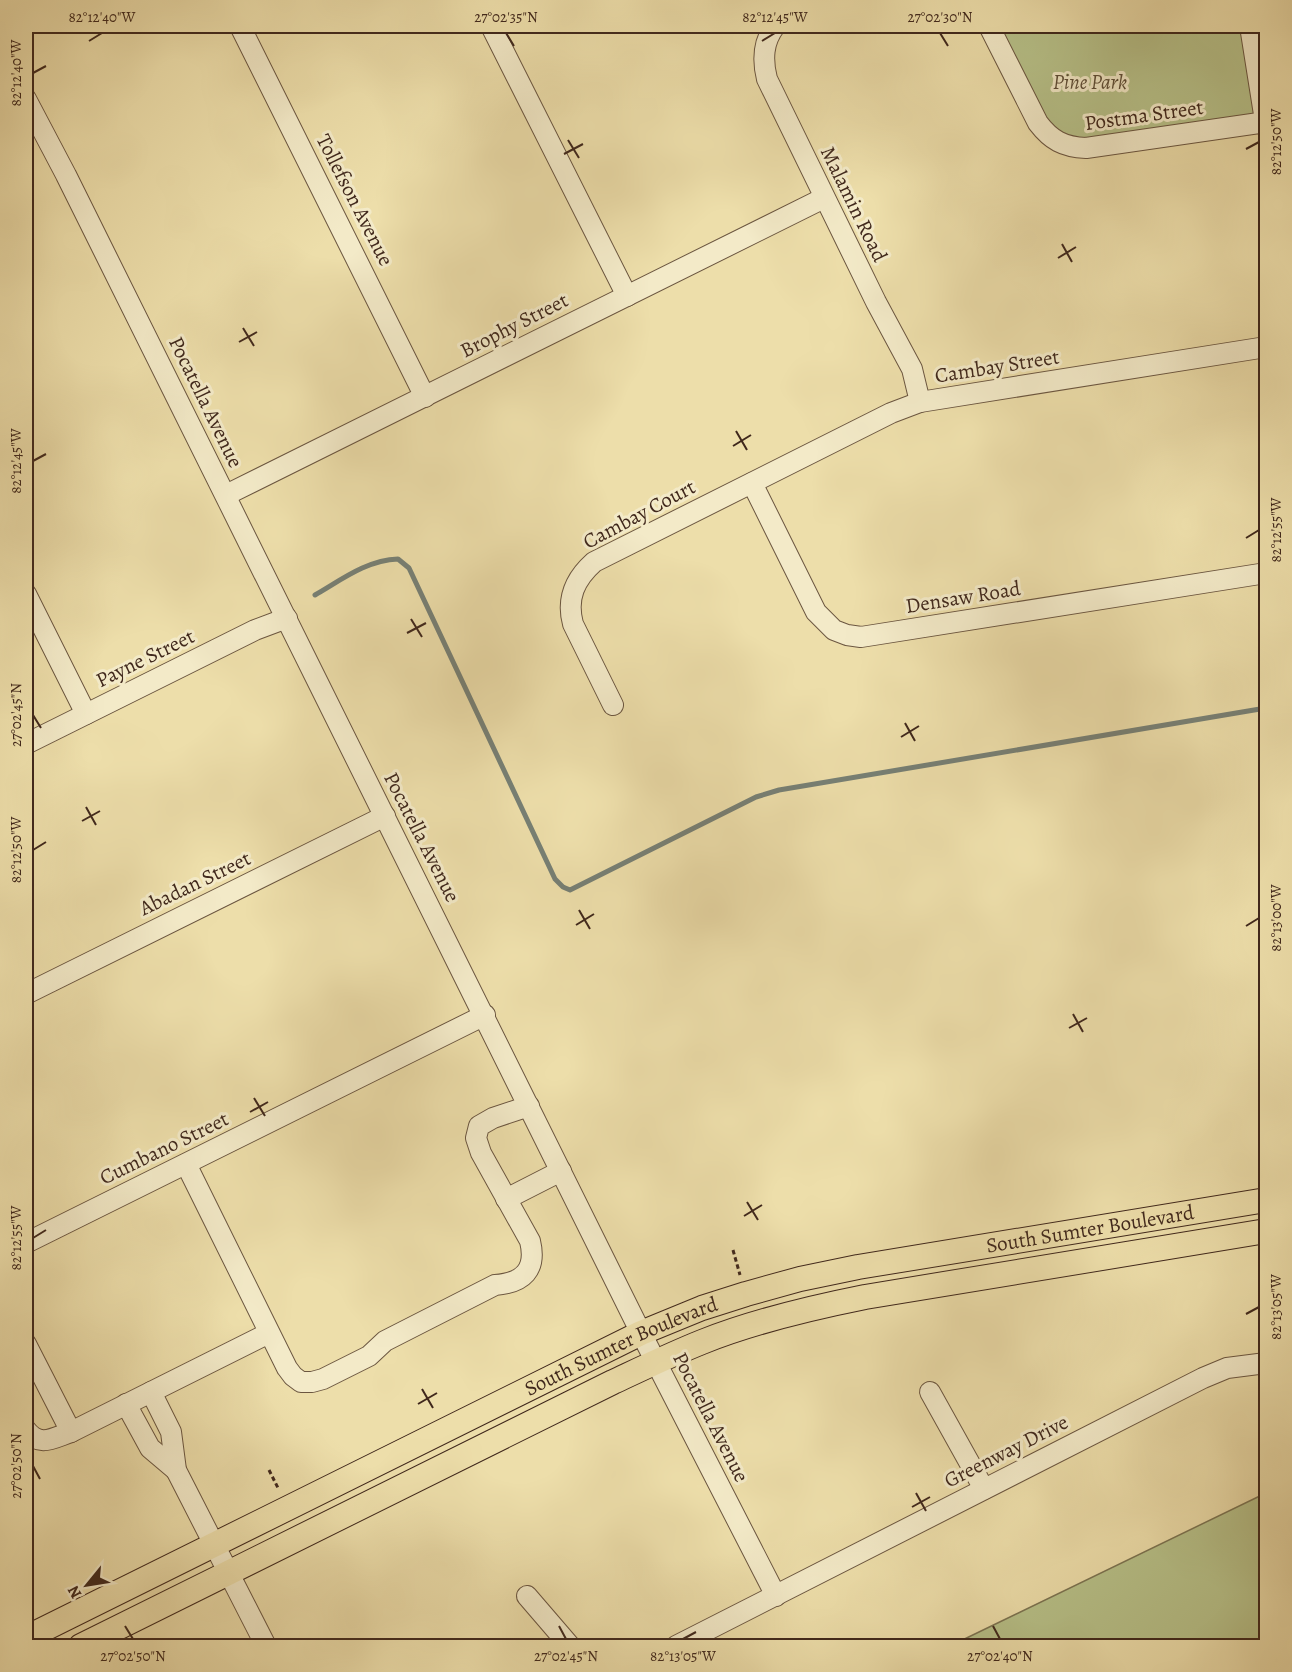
<svg xmlns="http://www.w3.org/2000/svg" width="1292" height="1672" viewBox="0 0 1292 1672" font-family="Alegreya,serif">
	<style>
		.green { fill: #b7c189; stroke: #7c7452; stroke-width: 1.5 }
		.lines { fill: none; stroke-linecap: round; stroke-linejoin: round }
		.stream { stroke: #778075; stroke-width: 5 }
		.minor-casing { stroke: #6b5640; stroke-width: 22 }
		.major-casing { stroke: #40281c; stroke-width: 26 }
		.path { stroke: #40281c; stroke-width: 3; stroke-dasharray: 4.5 3; stroke-linecap: butt }
		.minor { stroke: #f3eac8; stroke-width: 20 }
		.major { stroke: #eddeaa; stroke-width: 24 }
		.ticks { fill: none; stroke: #40281c; stroke-width: 2 }
		.labels { text-anchor: middle; stroke-width: 6; stroke-linejoin: round; paint-order: stroke }
		.park-label { font-size: 21px; font-style: italic; fill: #5e4e37; stroke: #f3eac8 }
		.street-label { font-size: 21px; fill: #40281c; stroke: #f3eac8 }
		.neatline { fill: none; stroke: #40281c; stroke-width: 2 }
		.ticks-label { font-size: 15px; text-anchor: middle; fill: #40281c }
	</style>
	<rect width="100%" height="100%" fill="#eddeaa"/>
	<filter id="stains"><feTurbulence type="fractalNoise" baseFrequency=".00333" numOctaves="4"/><feColorMatrix values="0 0 0 0 .2 0 0 0 0 .09 0 0 0 0 .02 0 0 0 .5 -.17"/></filter>
	<radialGradient id="worn" r=".72"><stop offset=".6" stop-color="#630" stop-opacity="0"/><stop offset="1" stop-color="#630" stop-opacity=".3"/></radialGradient>
	<g class="green">
		<polygon points="997,26 1241,26 1257,116 1082,141 1059,136 1047,126"/>
		<polygon points="1266,1493 1266,1646 950,1646"/>
	</g>
	<g class="lines">
		<path class="stream" d="M315 595C341 580 367 560 398 559L409 568 555 879 563 887 570 890 756 797 779 790 1266 708"/>
		<defs>
			<g id="minor">
				<polyline points="240,26 425,397"/>
				<polyline points="491,26 627,296"/>
				<path d="M775 26C763 42 762 59 767 79L876 302 912 369 920 402"/>
				<path d="M989 26 1038 123C1051 140 1063 147 1086 148L1266 122"/>
				<polyline points="1250,26 1266,127"/>
				<polyline points="26,99 66,175 641,1333 776,1596"/>
				<polyline points="752,483 816,612 834,630 847,635 861,637 1266,573"/>
				<polyline points="226,495 824,198"/>
				<polyline points="26,594 86,714"/>
				<path d="M613 705 573 624C566 598 575 579 594 562L891 413 920 402 1266 347"/>
				<polyline points="26,744 255,630 287,618"/>
				<polyline points="26,994 385,816"/>
				<path d="M186 1164 287 1368 293 1376 301 1382H312L323 1379 369 1356 385 1341 495 1285C523 1283 537 1270 530 1241L481 1153 476 1138 479 1126 493 1118 529 1106"/>
				<polyline points="506,1199 561,1171"/>
				<polyline points="26,1243 485,1015"/>
				<polyline points="26,1344 71,1432"/>
				<polyline points="151,1392 171,1432 176,1470 266,1646"/>
				<polyline points="930,1392 984,1489"/>
				<polyline points="126,1404 150,1448 176,1470"/>
				<path d="M26 1430C40 1448 53 1438 71 1432L269 1333"/>
				<polyline points="527,1596 570,1646"/>
				<polyline points="676,1646 1203,1378 1227,1368 1266,1363"/>
			</g>
			<g id="major">
				<path id="s1" d="M26 1638 641 1333 702 1308 746 1294 800 1279 858 1267 1266 1200"/>
				<path d="M81 1646 613 1382C643 1368 672 1354 702 1342 754 1321 810 1308 865 1297L1266 1231"/>
			</g>
		</defs>
		<use href="#minor" class="minor-casing"/>
		<use href="#major" class="major-casing"/>
		<g class="path">
			<polyline points="733,1250 740,1275"/>
			<polyline points="269,1470 279,1490"/>
		</g>
		<use href="#minor" class="minor"/>
		<use href="#major" class="major"/>
	</g>
	<path class="ticks" d="M506 33 514 46M940 33 948 46M89 41 102 33M762 41 775 33M33 73 46 66M568 140 579 158M1246 149 1259 142M564 154 583 144M1062 244 1072 262M1058 258 1076 247M243 328 254 346M239 342 257 332M736 431 747 450M733 446 751 435M33 461 46 454M1246 538 1259 530M411 619 422 637M407 633 426 623M33 715 41 728M905 723 915 741M901 737 919 726M86 807 96 825M82 821 100 811M33 850 46 842M579 910 590 929M576 925 594 914M1246 926 1259 918M1073 1014 1083 1032M1069 1028 1087 1018M254 1098 265 1116M250 1112 268 1102M747 1202 758 1220M744 1216 762 1205M33 1238 46 1230M1246 1314 1259 1307M422 1389 433 1408M418 1404 437 1393M33 1466 40 1479M916 1493 926 1511M912 1507 930 1497M125 1626 133 1639M559 1626 566 1639M993 1626 1000 1639M683 1639 696 1632"/>
	<g class="labels">
		<g class="park-label">
			<text x="1090" y="89">Pine Park</text>
		</g>
		<g class="street-label">
			<text transform="translate(1144 115) rotate(-8)" y="7">Postma Street</text>
			<text transform="translate(355 200) rotate(63)" y="7">Tollefson Avenue</text>
			<text transform="translate(854 204) rotate(64)" y="7">Malamin Road</text>
			<text transform="translate(514 325) rotate(-27)" y="7">Brophy Street</text>
			<text transform="translate(997 366) rotate(-9)" y="7">Cambay Street</text>
			<text transform="translate(206 402) rotate(64)" y="7">Pocatella Avenue</text>
			<text transform="translate(639 514) rotate(-28)" y="7">Cambay Court</text>
			<text transform="translate(963 597) rotate(-9)" y="7">Densaw Road</text>
			<text transform="translate(145 658) rotate(-26)" y="7">Payne Street</text>
			<text transform="translate(422 837) rotate(63)" y="7">Pocatella Avenue</text>
			<text transform="translate(195 883) rotate(-26)" y="7">Abadan Street</text>
			<text transform="translate(164 1148) rotate(-26)" y="7">Cumbano Street</text>
			<text dy="7" stroke="none"><textPath href="#s1" startOffset="1149">South Sumter Boulevard</textPath></text>
			<text dy="7" stroke="none"><textPath href="#s1" startOffset="663">South Sumter Boulevard</textPath></text>
			<text transform="translate(711 1417) rotate(63)" y="7">Pocatella Avenue</text>
			<text transform="translate(1006 1451) rotate(-27)" y="7">Greenway Drive</text>
		</g>
	</g>
	<rect width="1292" height="1672" fill="none" stroke="#eddeaa" stroke-width="66"/>
	<g transform="translate(87 1585) rotate(240)" stroke="#f3eac8" stroke-width="4.5" paint-order="stroke">
	<path d="M0-4.5L10 22L0 15L-10 22Z" fill="#40281c"/>
	<text y="-9" font-size="16" font-weight="bold" text-anchor="middle" fill="#40281c">N</text>
	</g>
	<rect x="33" y="33" width="1226" height="1606" class="neatline"/>
	<g class="ticks-label">
		<text x="102" y="22">82°12'40"W</text>
		<text x="506" y="22">27°02'35"N</text>
		<text x="775" y="22">82°12'45"W</text>
		<text x="940" y="22">27°02'30"N</text>
		<text transform="translate(16 73) rotate(-90)" y="5">82°12'40"W</text>
		<text transform="translate(1276 142) rotate(-90)" y="5">82°12'50"W</text>
		<text transform="translate(16 461) rotate(-90)" y="5">82°12'45"W</text>
		<text transform="translate(1276 530) rotate(-90)" y="5">82°12'55"W</text>
		<text transform="translate(16 715) rotate(-90)" y="5">27°02'45"N</text>
		<text transform="translate(16 850) rotate(-90)" y="5">82°12'50"W</text>
		<text transform="translate(1276 918) rotate(-90)" y="5">82°13'00"W</text>
		<text transform="translate(16 1238) rotate(-90)" y="5">82°12'55"W</text>
		<text transform="translate(1276 1307) rotate(-90)" y="5">82°13'05"W</text>
		<text transform="translate(16 1466) rotate(-90)" y="5">27°02'50"N</text>
		<text x="133" y="1661">27°02'50"N</text>
		<text x="566" y="1661">27°02'45"N</text>
		<text x="683" y="1661">82°13'05"W</text>
		<text x="1000" y="1661">27°02'40"N</text>
	</g>
	<rect width="100%" height="100%" filter="url(#stains)"/>
	<rect width="100%" height="100%" fill="url(#worn)"/>
</svg>
